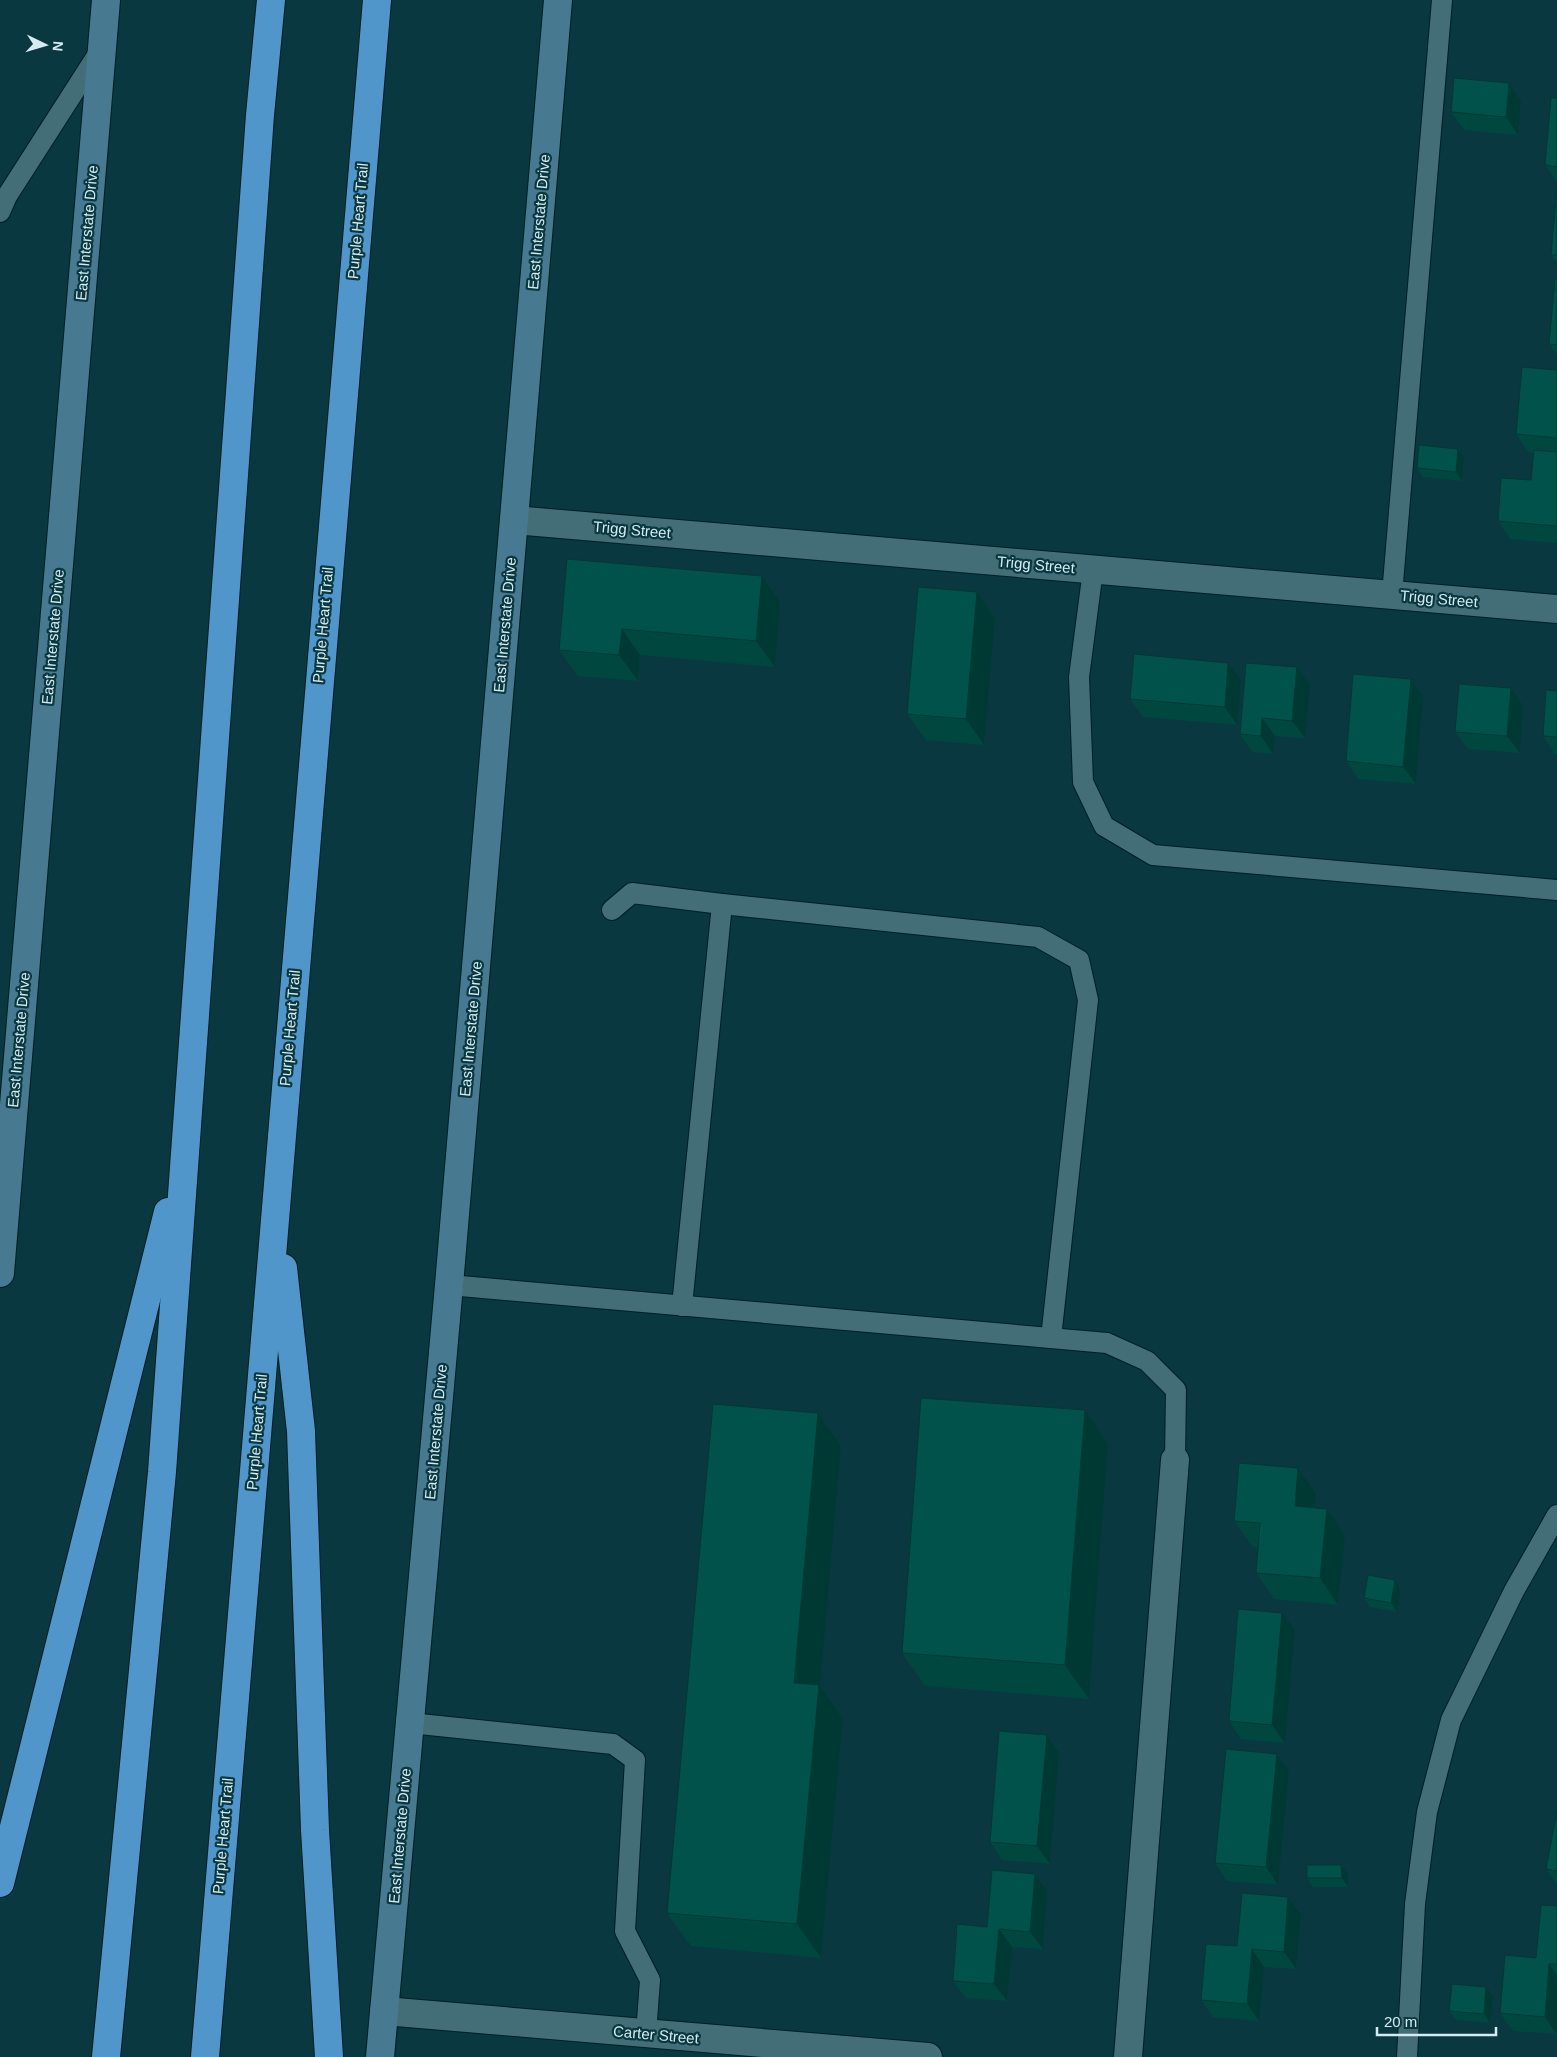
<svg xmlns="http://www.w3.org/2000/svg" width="1557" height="2057" viewBox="0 0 1557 2057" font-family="Helvetica,sans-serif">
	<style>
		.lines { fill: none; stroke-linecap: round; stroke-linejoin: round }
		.service-casing { stroke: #001e24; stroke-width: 22 }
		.minor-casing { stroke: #001e24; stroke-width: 30 }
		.secondary-casing { stroke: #001e24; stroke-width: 30 }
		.motorway-casing { stroke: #001e24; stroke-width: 30 }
		.service { stroke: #436d77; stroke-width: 20 }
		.minor { stroke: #436d77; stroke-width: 28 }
		.secondary { stroke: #477990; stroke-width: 28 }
		.motorway { stroke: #5096ca; stroke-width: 28 }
		.wall { fill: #004740 }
		.shaded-wall { fill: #003934 }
		.building { fill: #00524b; stroke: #003934 }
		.labels { text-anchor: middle; stroke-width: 4.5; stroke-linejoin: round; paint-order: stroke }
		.street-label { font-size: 15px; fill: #d5ebf1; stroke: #0a3841 }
	</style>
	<rect width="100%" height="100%" fill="#0a3841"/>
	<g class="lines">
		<defs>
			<g id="service">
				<polyline points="0,212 7,196 100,51"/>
				<polyline points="1093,570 1079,677 1083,782 1104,826 1153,855 1557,890"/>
				<polyline points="1392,595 1442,0"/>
				<polyline points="612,910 632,893 722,904 1038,937 1079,960 1088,1000 1051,1338"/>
				<polyline points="449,1285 1107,1343 1147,1361 1176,1390 1175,1460"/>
				<polyline points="682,1306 722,904"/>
				<polyline points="410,1723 613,1744 635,1760 625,1931 650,1980 646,2034"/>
				<polyline points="1407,2057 1415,1904 1427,1812 1451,1720 1514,1591 1557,1515"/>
			</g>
			<g id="minor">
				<polyline points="514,520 1557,609"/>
				<polyline points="384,2011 928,2057"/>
				<polyline points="1128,2057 1175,1460"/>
			</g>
			<g id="secondary">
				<polyline points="0,1273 106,0"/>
				<polyline points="380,2057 449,1285 558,0"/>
			</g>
			<g id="motorway">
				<polyline points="283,1268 301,1431 315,1830 329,2057"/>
				<polyline points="0,1883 168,1212"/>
				<polyline points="106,2057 162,1472 260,115 271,0"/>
				<polyline points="205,2057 377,0"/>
			</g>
		</defs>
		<use href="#service" class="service-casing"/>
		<use href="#minor" class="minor-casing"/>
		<use href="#secondary" class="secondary-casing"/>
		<use href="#motorway" class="motorway-casing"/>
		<use href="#service" class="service"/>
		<use href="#minor" class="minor"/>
		<use href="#secondary" class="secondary"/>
		<use href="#motorway" class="motorway"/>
	</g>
	<g class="wall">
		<polygon points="1557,98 1557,182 1545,165"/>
		<polygon points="1521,101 1518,135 1464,130 1451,112"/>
		<polygon points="1557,188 1557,263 1551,255"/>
		<polygon points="1557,279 1557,355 1549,344"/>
		<polygon points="1557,370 1557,543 1510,539 1498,521 1531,480 1534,453 1528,452 1516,434"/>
		<polygon points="1458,449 1464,458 1462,481 1423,477 1417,468"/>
		<polygon points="567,559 780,602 775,667 640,655 638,681 578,676 559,650"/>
		<polygon points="995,618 984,745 926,740 907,714"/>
		<polygon points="1228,663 1241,680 1237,725 1143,717 1130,699"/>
		<polygon points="1297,667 1310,685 1305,738 1275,736 1273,754 1252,752 1240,734"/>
		<polygon points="1411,679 1423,696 1416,784 1358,779 1346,761"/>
		<polygon points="1557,691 1557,754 1555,754 1543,736"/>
		<polygon points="1523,706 1520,753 1468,749 1455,732"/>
		<polygon points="818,1413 841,1446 820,1686 843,1719 821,1958 691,1946 667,1913"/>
		<polygon points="1108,1444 1089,1699 925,1686 902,1653"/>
		<polygon points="1316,1494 1315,1508 1345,1535 1338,1605 1274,1599 1256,1573 1258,1547 1253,1547 1234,1521"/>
		<polygon points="1395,1580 1401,1589 1397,1612 1370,1607 1364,1598"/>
		<polygon points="1295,1630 1285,1743 1241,1739 1229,1721"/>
		<polygon points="1047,1735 1059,1753 1050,1864 1002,1860 990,1842"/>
		<polygon points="1289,1772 1278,1885 1227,1881 1215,1863"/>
		<polygon points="1546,1869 1557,1871 1557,1884"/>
		<polygon points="1348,1874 1348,1887 1313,1887 1307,1878"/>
		<polygon points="1047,1891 1043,1949 1012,1947 1007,2001 966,1998 953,1981 987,1927"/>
		<polygon points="1557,1906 1557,2034 1513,2031 1500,2013 1536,1958"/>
		<polygon points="1301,1915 1296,1969 1264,1967 1259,2021 1213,2017 1201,2000 1237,1946"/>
		<polygon points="1493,1996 1490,2023 1456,2020 1449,2011"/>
	</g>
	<g class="shaded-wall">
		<polygon points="1509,83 1521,101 1518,135 1506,117"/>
		<polygon points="1458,449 1464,458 1462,481 1456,472"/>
		<polygon points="762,576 780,602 775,667 756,641"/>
		<polygon points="977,592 995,618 984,745 966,719"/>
		<polygon points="622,629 640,655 638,681 619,655"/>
		<polygon points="1228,663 1241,680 1237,725 1225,707"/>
		<polygon points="1297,667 1310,685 1305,738 1292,721"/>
		<polygon points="1411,679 1423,696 1416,784 1403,767"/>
		<polygon points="1511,688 1523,706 1520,753 1507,736"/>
		<polygon points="1262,718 1275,736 1273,754 1261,736"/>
		<polygon points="1085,1410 1108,1444 1089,1699 1065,1665"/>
		<polygon points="818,1413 841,1446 820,1686 843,1719 821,1958 797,1924 794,1683"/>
		<polygon points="1298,1468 1316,1494 1313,1532 1295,1506"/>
		<polygon points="1327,1509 1345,1535 1338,1605 1320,1578"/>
		<polygon points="1395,1580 1401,1589 1397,1612 1391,1603"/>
		<polygon points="1282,1613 1295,1630 1285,1743 1272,1725"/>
		<polygon points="1047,1735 1059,1753 1050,1864 1037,1846"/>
		<polygon points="1277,1754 1289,1772 1278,1885 1266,1867"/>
		<polygon points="1341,1865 1348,1874 1348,1887 1342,1878"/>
		<polygon points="1035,1874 1047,1891 1043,1949 1030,1932"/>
		<polygon points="1288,1897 1301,1915 1296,1969 1284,1952"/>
		<polygon points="999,1929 1012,1947 1007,2001 994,1984"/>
		<polygon points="1252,1949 1264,1967 1259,2021 1247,2004"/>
		<polygon points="1549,1964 1557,1975 1557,2034 1545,2017"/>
		<polygon points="1486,1987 1493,1996 1490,2023 1484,2014"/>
	</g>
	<g class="building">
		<polygon points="1454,78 1509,83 1506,117 1451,112"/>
		<polygon points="1551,98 1557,98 1557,167 1545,165"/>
		<polygon points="1557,188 1557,255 1551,255"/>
		<polygon points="1555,279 1557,279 1557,345 1549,344"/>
		<polygon points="1522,367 1557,370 1557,438 1516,434"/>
		<polygon points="1419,445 1458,449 1456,472 1417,468"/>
		<polygon points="1534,450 1557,452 1557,526 1498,521 1501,478 1531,480"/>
		<polygon points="567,559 762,576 756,641 622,629 619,655 559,650"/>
		<polygon points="918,587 977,592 966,719 907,714"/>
		<polygon points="1134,654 1228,663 1225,707 1130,699"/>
		<polygon points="1246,663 1297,667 1292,721 1262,718 1261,736 1240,734"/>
		<polygon points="1353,674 1411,679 1403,767 1346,761"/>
		<polygon points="1459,684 1511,688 1507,736 1455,732"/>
		<polygon points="1546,690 1557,691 1557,737 1543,736"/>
		<polygon points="921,1398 1085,1410 1065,1665 902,1653"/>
		<polygon points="713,1404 818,1413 794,1683 819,1685 797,1924 667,1913"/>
		<polygon points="1239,1463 1298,1468 1295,1506 1327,1509 1320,1578 1256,1573 1260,1523 1234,1521"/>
		<polygon points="1368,1575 1395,1580 1391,1603 1364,1598"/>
		<polygon points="1238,1609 1282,1613 1272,1725 1229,1721"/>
		<polygon points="999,1731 1047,1735 1037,1846 990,1842"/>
		<polygon points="1226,1749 1277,1754 1266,1867 1215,1863"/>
		<polygon points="1557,1811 1557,1871 1546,1869"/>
		<polygon points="1307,1865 1341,1865 1342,1878 1307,1878"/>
		<polygon points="992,1870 1035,1874 1030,1932 999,1929 994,1984 953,1981 957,1924 987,1927"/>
		<polygon points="1242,1893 1288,1897 1284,1952 1252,1949 1247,2004 1201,2000 1206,1944 1237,1946"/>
		<polygon points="1541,1905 1557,1906 1557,1964 1549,1964 1545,2017 1500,2013 1505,1955 1536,1958"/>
		<polygon points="1452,1984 1486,1987 1484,2014 1449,2011"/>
	</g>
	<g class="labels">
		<g class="street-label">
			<text transform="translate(358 221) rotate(-85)" y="5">Purple Heart Trail</text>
			<text transform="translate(539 222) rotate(-85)" y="5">East Interstate Drive</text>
			<text transform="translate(87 233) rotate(-85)" y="5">East Interstate Drive</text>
			<text transform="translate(632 530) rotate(5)" y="5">Trigg Street</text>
			<text transform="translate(1036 565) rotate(5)" y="5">Trigg Street</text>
			<text transform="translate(1439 599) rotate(5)" y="5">Trigg Street</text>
			<text transform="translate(323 625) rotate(-85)" y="5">Purple Heart Trail</text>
			<text transform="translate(505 625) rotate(-85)" y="5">East Interstate Drive</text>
			<text transform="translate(53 637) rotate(-85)" y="5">East Interstate Drive</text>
			<text transform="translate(290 1028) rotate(-85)" y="5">Purple Heart Trail</text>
			<text transform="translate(471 1029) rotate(-85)" y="5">East Interstate Drive</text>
			<text transform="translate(19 1040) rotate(-85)" y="5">East Interstate Drive</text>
			<text transform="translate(257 1432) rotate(-85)" y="5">Purple Heart Trail</text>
			<text transform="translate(436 1432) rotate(-85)" y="5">East Interstate Drive</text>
			<text transform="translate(223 1836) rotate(-85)" y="5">Purple Heart Trail</text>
			<text transform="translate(400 1836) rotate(-85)" y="5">East Interstate Drive</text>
			<text transform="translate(656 2035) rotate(5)" y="5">Carter Street</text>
		</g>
	</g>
	<g transform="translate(45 45) rotate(95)" stroke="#0a3841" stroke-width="4" paint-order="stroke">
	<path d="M0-4L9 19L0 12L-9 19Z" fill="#d5ebf1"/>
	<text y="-8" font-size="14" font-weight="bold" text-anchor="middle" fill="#d5ebf1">N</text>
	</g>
	<path d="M1377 2027v8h119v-8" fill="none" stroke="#d5ebf1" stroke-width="2.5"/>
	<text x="1384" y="2027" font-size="15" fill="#d5ebf1" stroke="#0a3841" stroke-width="4" paint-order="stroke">20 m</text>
</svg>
